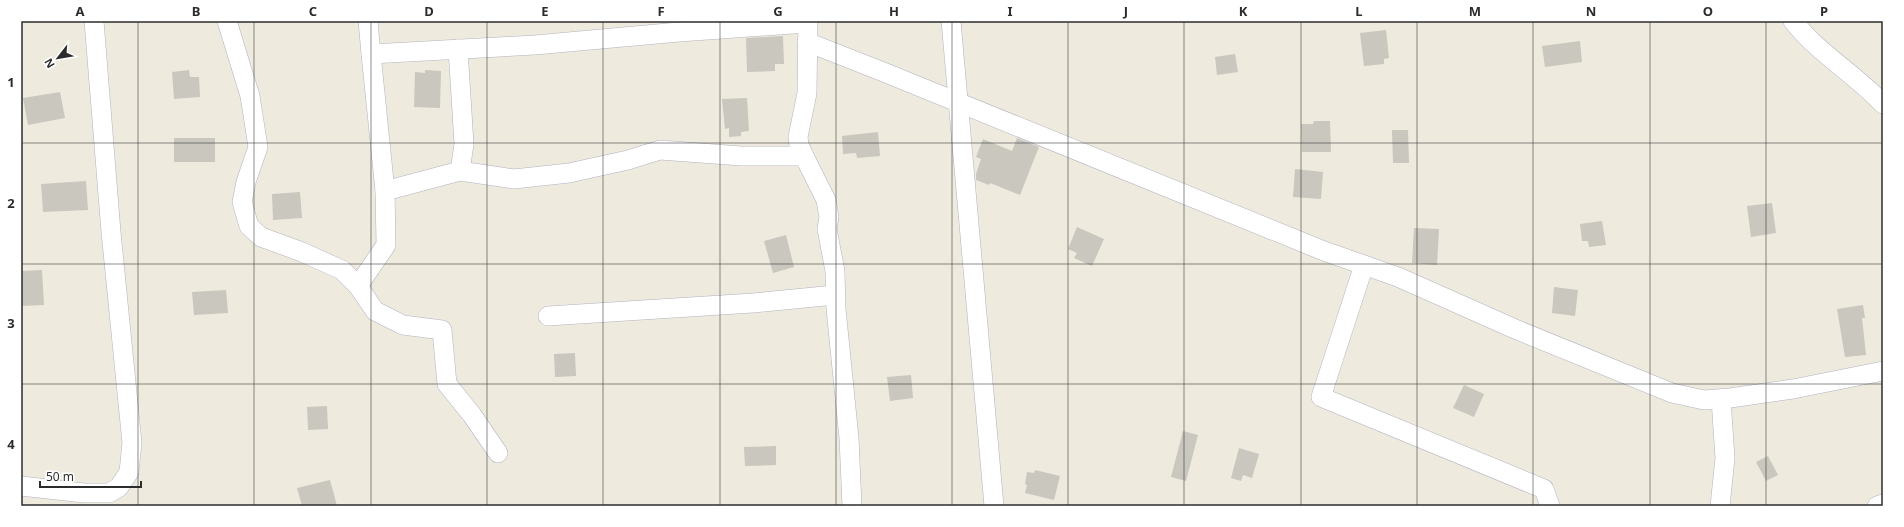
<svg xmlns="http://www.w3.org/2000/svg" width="1904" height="527" viewBox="0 0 1904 527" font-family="'Noto Sans',sans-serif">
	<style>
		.building { fill: #c9c7be }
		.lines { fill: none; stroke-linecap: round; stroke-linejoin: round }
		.minor-casing { stroke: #b2b2c0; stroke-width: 20 }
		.minor { stroke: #fff; stroke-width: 19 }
		.grid { fill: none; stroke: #2c2c2c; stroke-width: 1; stroke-opacity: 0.55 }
		.neatline { fill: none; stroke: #2c2c2c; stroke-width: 1.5 }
		.grid-label { font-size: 13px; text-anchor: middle; font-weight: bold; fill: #2c2c2c }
	</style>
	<rect width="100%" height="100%" fill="#eeeade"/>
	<g class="building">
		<polygon points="1386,30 1389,58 1384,59 1384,64 1364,66 1360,33"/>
		<polygon points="783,36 784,64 775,64 775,71 747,72 746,38"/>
		<polygon points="1580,41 1582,62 1545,67 1542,46"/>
		<polygon points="1235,54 1238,72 1217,75 1215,57"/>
		<polygon points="189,70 190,77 199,77 200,97 174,99 172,72"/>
		<polygon points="425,70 441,71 440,108 414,107 415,72 425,73"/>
		<polygon points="60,92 65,118 28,125 23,98"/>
		<polygon points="747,98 749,131 741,132 741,136 729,137 729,128 725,129 722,99"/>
		<polygon points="1314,121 1330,121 1331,152 1302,152 1301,124 1313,124"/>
		<polygon points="1392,130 1408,130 1409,163 1393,163"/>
		<polygon points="878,132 880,156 857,158 856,153 843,154 842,136"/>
		<rect x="174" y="138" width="41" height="24"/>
		<polygon points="1017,138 1039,147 1020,195 990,183 989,185 976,180 976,174 981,159 976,157 983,139 1012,151"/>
		<polygon points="1295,169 1323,172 1321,199 1293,197"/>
		<polygon points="86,181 88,210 43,212 41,184"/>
		<polygon points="300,192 302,218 273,220 272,194"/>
		<polygon points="1772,203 1776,233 1751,237 1747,206"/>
		<polygon points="1602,221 1606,245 1589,247 1588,241 1582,241 1580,224"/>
		<polygon points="1077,227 1104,239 1092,266 1074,258 1077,253 1068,249"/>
		<polygon points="1414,228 1439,229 1437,265 1412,263"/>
		<polygon points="786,235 794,267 773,273 764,241"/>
		<polygon points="42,270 44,305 21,306 21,271"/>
		<polygon points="1554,287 1578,290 1575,316 1552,313"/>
		<polygon points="226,290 228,313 194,315 192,292"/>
		<polygon points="1863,305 1865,318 1862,318 1866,355 1845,357 1837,309"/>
		<polygon points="575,353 576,376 555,377 554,354"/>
		<polygon points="911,375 913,398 890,401 887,377"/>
		<polygon points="1464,385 1484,394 1474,417 1453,408"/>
		<polygon points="327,406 328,429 308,430 307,407"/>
		<polygon points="1183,431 1198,435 1186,481 1171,477"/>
		<polygon points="776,446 776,465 745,466 744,447"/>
		<polygon points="1239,448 1259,454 1252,478 1243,475 1241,481 1231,478"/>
		<polygon points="1768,456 1778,475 1766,481 1756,462"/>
		<polygon points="1035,470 1060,476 1054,500 1025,493 1027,485 1025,484 1027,472 1034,473"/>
		<polygon points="330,480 337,506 302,506 297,488"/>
	</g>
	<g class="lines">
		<defs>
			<g id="minor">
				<polyline points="227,21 250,96 258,147 246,182 242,202 249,226 261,237 302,252 342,270 358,286"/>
				<polyline points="368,21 371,54 535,45 679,32 807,23"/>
				<polyline points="808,21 807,93 798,137 799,145 804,156 826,200 829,217 827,229 835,271 836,309 849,438 852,506"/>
				<polyline points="951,21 994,506"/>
				<path d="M1793 21C1819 54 1855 74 1883 104"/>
				<polyline points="807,42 881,71 1324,251 1398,277 1515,329 1672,393 1704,400 1730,398 1793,389 1883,371"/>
				<polyline points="458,49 464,144 460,171 514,179 569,173 628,160 660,150 741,156 804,156"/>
				<polyline points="371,54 385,191"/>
				<polyline points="460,171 385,191 386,245 358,286 375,311 403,325 442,330 447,384 472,415 498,453"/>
				<polyline points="1364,265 1321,397 1544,489 1550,506"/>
				<polyline points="548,316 753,303 835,295"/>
				<polyline points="21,486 84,493 109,493 119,487 129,472 132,443 111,232 94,21"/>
				<polyline points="1720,506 1725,458 1721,399"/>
				<polyline points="1877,506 1883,504"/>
			</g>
		</defs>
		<use href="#minor" class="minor-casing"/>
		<use href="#minor" class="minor"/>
	</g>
	<path class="grid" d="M138 21V506M254 21V506M371 21V506M487 21V506M603 21V506M720 21V506M836 21V506M952 21V506M1068 21V506M1184 21V506M1301 21V506M1417 21V506M1533 21V506M1650 21V506M1766 21V506M21 143H1883M21 264H1883M21 384H1883"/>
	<rect width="1904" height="527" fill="none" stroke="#ffffff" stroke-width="44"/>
	<g transform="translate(58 58) rotate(239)" stroke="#ffffff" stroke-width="3" paint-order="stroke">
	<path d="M0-3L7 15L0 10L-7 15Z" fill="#2c2c2c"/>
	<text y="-6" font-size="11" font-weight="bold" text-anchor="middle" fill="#2c2c2c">N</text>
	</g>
	<path d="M40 481v6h101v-6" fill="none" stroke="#2c2c2c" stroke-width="2"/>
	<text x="46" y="481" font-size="12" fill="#2c2c2c" stroke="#ffffff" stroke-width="3" paint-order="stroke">50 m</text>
	<rect x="22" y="22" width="1860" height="483" class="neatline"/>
	<g class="grid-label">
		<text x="80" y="16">A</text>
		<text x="196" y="16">B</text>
		<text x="313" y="16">C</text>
		<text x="429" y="16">D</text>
		<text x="545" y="16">E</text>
		<text x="661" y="16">F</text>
		<text x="778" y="16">G</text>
		<text x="894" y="16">H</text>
		<text x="1010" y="16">I</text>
		<text x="1126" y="16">J</text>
		<text x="1243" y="16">K</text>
		<text x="1359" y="16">L</text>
		<text x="1475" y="16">M</text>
		<text x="1591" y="16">N</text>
		<text x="1708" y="16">O</text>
		<text x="1824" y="16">P</text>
		<text x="11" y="87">1</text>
		<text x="11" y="208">2</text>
		<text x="11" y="328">3</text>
		<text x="11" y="449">4</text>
	</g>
</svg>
